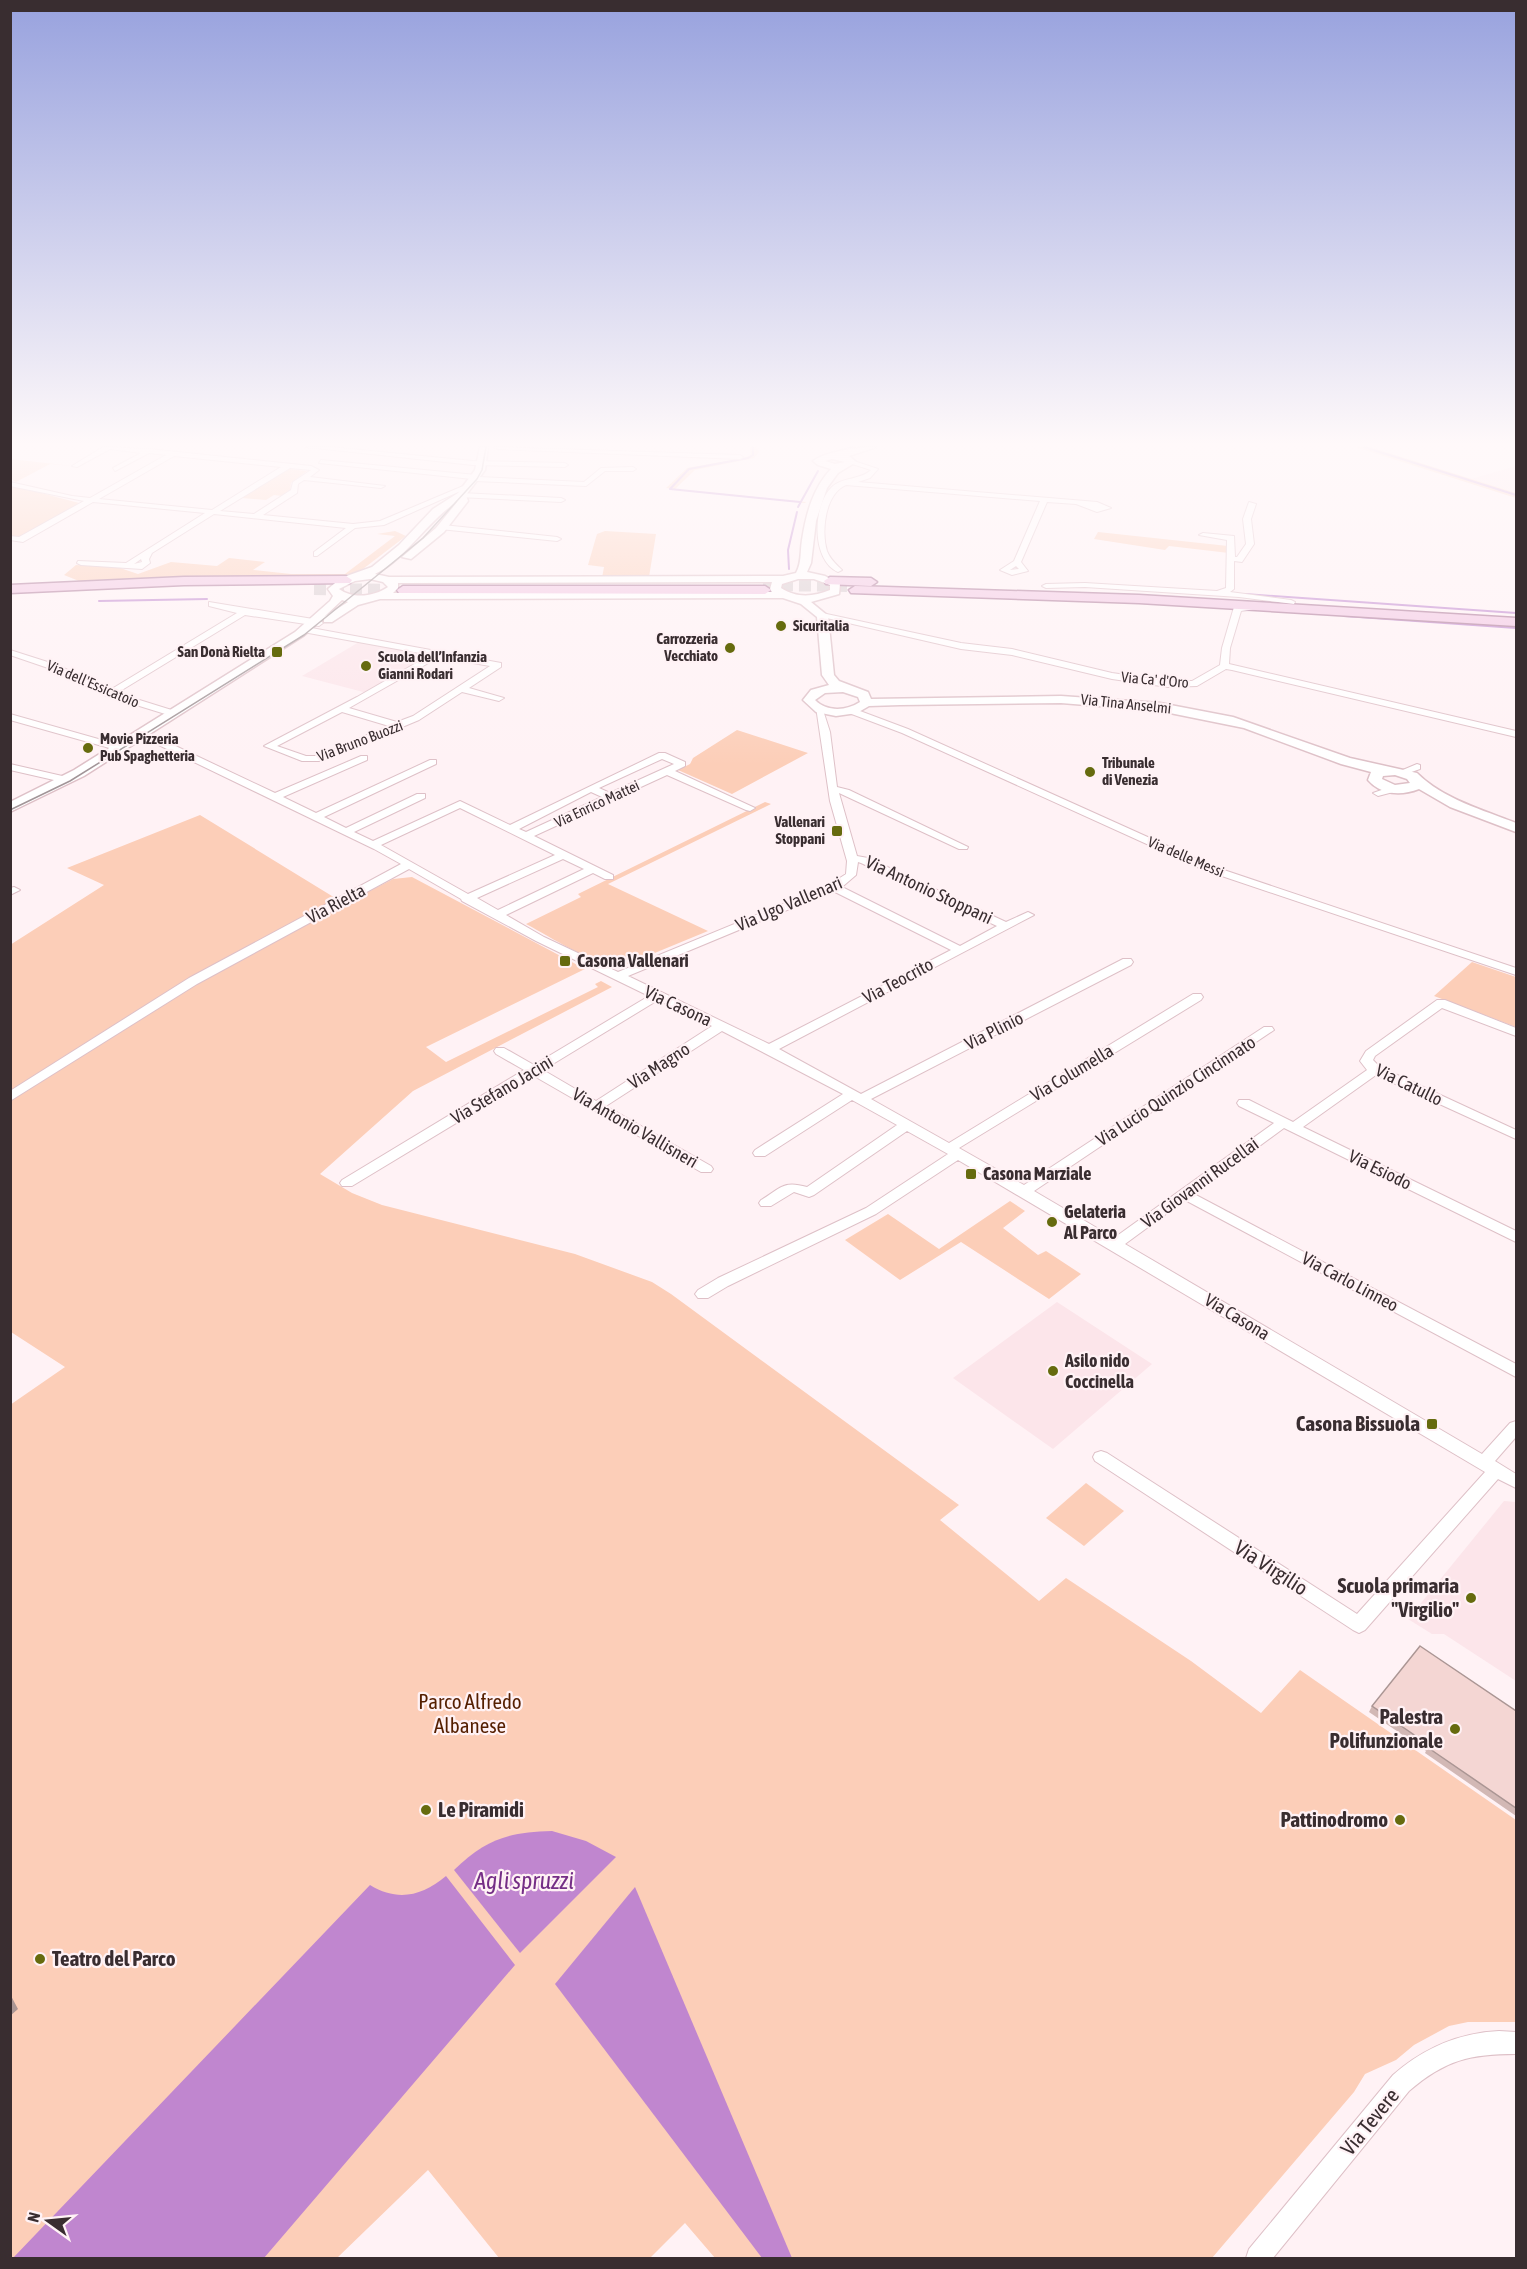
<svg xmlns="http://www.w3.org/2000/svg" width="1527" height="2269" viewBox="0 0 1527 2269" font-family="'Asap Condensed',sans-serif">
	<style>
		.built { fill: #fce5ea }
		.green { fill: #fcceb8 }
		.water { fill: #c086cf }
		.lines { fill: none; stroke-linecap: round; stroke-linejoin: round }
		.stream { stroke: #c086cf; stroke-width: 2 }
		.primary-tunnel { stroke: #d7cbce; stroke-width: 12; stroke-dasharray: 12 6; stroke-linecap: butt }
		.street-casing { stroke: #dec0c7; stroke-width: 2 }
		.secondary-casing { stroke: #dec0c7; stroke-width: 3 }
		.primary-casing { stroke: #ac7697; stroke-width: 3 }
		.street { fill: #fff; fill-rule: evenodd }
		.secondary { fill: #fff; fill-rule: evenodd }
		.primary { fill: #f2c5e2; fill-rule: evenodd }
		.tram { stroke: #a29598; stroke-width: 1.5 }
		.wall { fill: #d2b8b5 }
		.shaded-wall { fill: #ab9694 }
		.building { fill: #f4d6d3; stroke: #ab9694; stroke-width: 1.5 }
		.poi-dot { fill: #666b0e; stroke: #fff2f5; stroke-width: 2 }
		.labels { text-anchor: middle; stroke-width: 4.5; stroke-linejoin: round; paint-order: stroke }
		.far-poi-label { font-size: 15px; font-weight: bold; fill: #392d30; stroke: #fff2f5; text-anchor: start }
		.far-street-label { font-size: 15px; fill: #392d30; stroke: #fff2f5 }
		.street-label { font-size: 18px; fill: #392d30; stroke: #fff2f5 }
		.poi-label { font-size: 18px; font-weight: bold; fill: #392d30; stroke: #fff2f5; text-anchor: start }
		.near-poi-label { font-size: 21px; font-weight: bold; fill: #392d30; stroke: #fff2f5; text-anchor: end }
		.near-street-label { font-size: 21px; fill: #392d30; stroke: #fff2f5 }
		.near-park-label { font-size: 21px; fill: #551f00; stroke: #fff2f5 }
		.near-water-label { font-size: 24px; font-style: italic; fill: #752e86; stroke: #fff2f5 }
	</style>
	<rect width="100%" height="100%" fill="#fff2f5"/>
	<g class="built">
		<polygon points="1516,466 1516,493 1471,479"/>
		<polygon points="359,642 430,656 367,693 302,676"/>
		<polygon points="1057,1302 1152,1364 1053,1449 953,1378"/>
		<polygon points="1504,1501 1516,1502 1516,1681 1444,1634 1432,1634 1408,1619"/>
	</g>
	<g class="green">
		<polygon points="750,447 756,447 759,452 754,458 695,470 675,489 806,502 805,503 666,488 687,468 744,458 751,455"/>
		<polygon points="1355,447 1370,447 1516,493 1516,498"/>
		<polygon points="10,459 73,466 50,464 16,482 11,479"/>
		<polygon points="289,469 307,471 291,483 290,491 282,496 274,495 266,500 242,498"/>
		<polygon points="11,485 79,503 21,537 11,538"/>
		<polygon points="395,531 406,536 359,572 335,579 84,583 64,575 76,565 120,568 138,574 171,562 217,566 229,558 265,562 253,570 291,574 345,574 395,536 377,534"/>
		<polygon points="605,531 656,534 649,577 602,578 604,567 588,565 597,534"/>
		<polygon points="1098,532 1228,546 1229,553 1169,546 1165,550 1094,539"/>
		<polygon points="737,730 808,753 732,794 678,770 690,764 693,758"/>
		<path d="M765 802 771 804 608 884 708 931 628 964C599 970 553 938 526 924L581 897 578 894Z"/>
		<polygon points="200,815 345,904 393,879 412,877 585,969 426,1047 446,1062 598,987 595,984 601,981 612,987 413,1091 320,1174 352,1193 382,1205 575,1254 652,1282 671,1294 959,1505 940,1520 1039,1601 1066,1578 1191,1661 1261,1713 1300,1670 1516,1820 1516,2022 1468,2022 1449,2026 1414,2045 1396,2060 1365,2074 1354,2092 1212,2258 715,2258 685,2223 650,2258 499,2258 428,2170 337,2258 11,2258 10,1405 65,1367 11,1332 10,945 104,885 67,868"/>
		<polygon points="1472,962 1516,977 1516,1027 1434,996"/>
		<polygon points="1010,1201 1025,1211 1003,1228 1038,1255 1046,1251 1081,1274 1049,1299 961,1242 900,1280 845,1240 888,1214 939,1249"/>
		<polygon points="1086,1483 1124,1511 1084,1546 1046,1518"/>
	</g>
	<g class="water">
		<path d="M552 1831 586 1841 616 1857 520 1953 454 1870C486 1839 509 1832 552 1831Z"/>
		<path d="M446 1876 515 1965 264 2258H13L370 1885C398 1902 422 1896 446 1876Z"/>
		<polygon points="635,1887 792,2258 762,2258 555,1984"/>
	</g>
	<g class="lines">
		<g class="stream">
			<polyline points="753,447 753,455 748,458 689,469 670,489 800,502"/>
			<polyline points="1364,447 1516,495"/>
			<polyline points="839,451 853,447"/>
			<polyline points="798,507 818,471"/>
			<polyline points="789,569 788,550 797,512"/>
			<polyline points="1245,594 1516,613"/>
			<polyline points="99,601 207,599"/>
			<polyline points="1344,616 1516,628"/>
		</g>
		<g class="primary-tunnel">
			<polyline points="763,585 855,586"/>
			<polyline points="314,589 403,590"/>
		</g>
		<defs>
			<g id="street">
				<path d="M103 447 149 449 311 466 319 470 310 477 385 486 381 488 304 480 298 484 297 493 263 515 353 524 380 521 468 484 474 485 384 525 355 528 317 556H314V552L346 528 214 514 152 553 149 559 150 563 142 569 81 565 77 563 78 561 126 563 205 513 93 502 23 542 10 540V536L19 537 84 501 10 486V482L72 496 90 498 166 455 149 453 115 471 113 468 141 453 110 449 77 467 72 466ZM174 456 281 467 212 510 99 499ZM290 468 311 470 293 482 291 490 254 514 220 511ZM141 559 142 562 134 564Z"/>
				<polygon points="306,447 330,447 473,461 565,463 568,465 565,467 473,465"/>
				<polygon points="494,447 740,455 743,457 740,459 497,449"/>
				<polygon points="321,460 476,475 479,477 584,482 601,468 633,467 636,469 633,471 605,471 586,486 475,481 472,479 319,463"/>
				<path d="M851 460 878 469 870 478 858 482 1097 502 1111 508 1097 512 1076 504 1047 502 1021 562 1028 571 1012 575 1000 570 1014 561 1040 501 846 485C825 494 821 531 827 551 830 559 836 564 842 570L838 572C811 560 812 504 833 486 844 477 860 480 871 470L849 463ZM1016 566 1019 569 1010 570Z"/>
				<polygon points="461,493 561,498 565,500 561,502 458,497 457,495"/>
				<polygon points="1249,502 1256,504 1251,519 1254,544 1242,562 1234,561 1234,589 1230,592 1291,600 1295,602 1294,604 1239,597 1085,587 1046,588 1042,586 1046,584 1085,583 1217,591 1226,588 1227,540 1199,535 1203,533 1234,536 1235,557 1237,557 1246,544 1243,519"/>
				<polygon points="443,525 557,537 561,539 557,541 440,529 439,527"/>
				<polygon points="209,602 319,620 323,623 319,626 245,615 117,693 178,712 180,714 175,717 107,696 51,669 10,655 10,650 57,665 110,690 237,613 209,606"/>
				<polygon points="1254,605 1258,607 1257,609 1241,611 1230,648 1229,664 1516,731 1516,737 1232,670 1226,669 1197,686 1168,687 1112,679 1012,655 961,649 818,616 822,613 961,643 1012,649 1112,673 1168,681 1192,681 1220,665 1222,648 1234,607"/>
				<path d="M306 627 501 663V667L469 688 504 698 499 701 462 692 419 720 321 761H302L264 746 357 697 430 655 303 632V628ZM439 657 490 666 413 716 397 722 349 708ZM342 712 389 726 317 756H306L277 746Z"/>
				<path d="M816 707H822L830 732 837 787 849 790 968 847 967 849H959L839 793 857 856 868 858 1006 922 1028 912 1034 915 779 1049 861 1094 1123 959H1131L1133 962 1131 965 871 1099 949 1143 1193 994H1201L1203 997 1201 1000 959 1148 1024 1185 1264 1027H1272L1274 1030 1034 1191 1114 1238 1274 1123 1239 1106 1237 1103 1239 1100H1249L1293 1122 1367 1070 1360 1061 1366 1051 1437 1000H1445L1516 1028V1036L1442 1008 1375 1056 1373 1060 1380 1067 1516 1130V1139L1376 1075 1303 1127 1516 1231V1242L1284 1128 1194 1194 1516 1364V1377L1185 1200 1125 1244 1482 1454 1510 1423 1516 1421V1437L1495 1461 1516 1474V1488L1498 1479 1365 1630 1359 1633 1353 1630 1095 1461 1093 1457 1095 1453 1101 1451 1107 1453 1357 1614 1485 1472 958 1160 876 1214 728 1286 708 1298H698L695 1294 698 1290 718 1278 866 1208 948 1154 907 1131 814 1195 809 1197 794 1192 771 1206H761L759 1203 761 1200C781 1188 783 1180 807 1187L897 1125 852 1100 765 1156H755L753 1153 755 1150 843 1094 722 1031 606 1106 711 1166 713 1169 711 1172H701L534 1076 352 1186H342L340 1183 342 1180 524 1070 496 1054 494 1051 496 1048H504L534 1065 649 996 536 941 462 901 461 899 409 869 197 984 10 1101V1091L189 978 401 864 374 849 140 736V732H146L275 793 361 756H367V760L283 797 316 813 430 760H436V764L324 817 346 828 417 794H425V798L354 832 373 841 460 801 510 825 659 753H665L685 762V766L675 771 755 808 750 811 746 810 667 775 534 836 613 875V879H605L593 873 506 915 544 937 618 972 829 885 846 874 847 861 830 801ZM662 759 674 764 610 793 599 788ZM591 792 602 797 526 832 519 829ZM460 808 555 855 468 894 381 845ZM563 859 584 869 498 910 477 898ZM858 862 861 863 997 926 960 946 842 887 856 875ZM833 891 951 950 769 1044 628 976ZM658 1000 712 1026 596 1101 543 1070Z"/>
				<polygon points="852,708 908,729 1212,866 1516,968 1516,975 1204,870 902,733 849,713 847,711"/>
				<polygon points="10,714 123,746 125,748 120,751 10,720"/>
				<polygon points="10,764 71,778 72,780 67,783 10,770"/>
				<polygon points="1417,764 1420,765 1420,769 1403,775 1398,772"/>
				<polygon points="1393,786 1397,787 1397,791 1378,796 1373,793"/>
				<polygon points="14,887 20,890 10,895 10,888"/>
				<path d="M1499 2031 1516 2032V2054C1470 2054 1445 2060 1409 2091L1273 2258H1246L1249 2249 1393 2075C1424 2048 1458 2033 1499 2031Z"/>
			</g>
			<path id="secondary" d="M480 447H488L485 470 466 495 468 501 444 532 411 559 402 557 436 528 458 501C427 521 406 559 375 574L389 577 783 576 796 573C802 562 800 552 802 540 806 514 813 488 831 469L818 465 813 461C827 451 859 447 876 447L849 456 856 462 838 473 827 488 816 521 811 563 807 572 825 576 840 584 839 594 811 602 828 616 834 675 839 681 868 692 871 699 1061 696 1160 703 1233 717 1350 758 1417 773C1443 799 1483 810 1516 823V832L1450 807 1419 789C1401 796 1381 795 1368 780L1371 772 1341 764 1244 728 1160 711 1061 703 900 705 869 706 857 713 836 716 816 712 803 700 811 690 829 685 822 675 817 617 801 604 783 598 380 599 358 605 332 622H324V618L303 636 84 776 10 812V802L74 770 295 632 330 601 333 596 328 589 341 578 372 567 399 545 433 509 458 493 475 470ZM832 459 845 462 835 464 825 461ZM370 579 383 582 388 587C373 597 353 599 339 589L355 581ZM798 579H814L830 585V590C813 597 796 598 781 588L782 584ZM772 582 770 589 772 592 393 593 398 588V583ZM342 600 348 602 324 617ZM843 692 858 697 860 702C846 711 827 712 815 700L825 693ZM1395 775 1407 779 1410 783 1395 785 1382 779 1383 776Z"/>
			<g id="primary">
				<polygon points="346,576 352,580 350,583 184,585 10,593 10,585 184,577"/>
				<polygon points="830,577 871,578 877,582 871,586 826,584 824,581"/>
				<polygon points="403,586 765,586 771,590 765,594 399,593 397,590"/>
				<polygon points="855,586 1139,595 1516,618 1516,626 1139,603 851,593 849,590"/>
			</g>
		</defs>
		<use href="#street" class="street-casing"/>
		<use href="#secondary" class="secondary-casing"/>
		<use href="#primary" class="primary-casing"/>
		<use href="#street" class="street"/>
		<use href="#secondary" class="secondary"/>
		<use href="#primary" class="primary"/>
		<polyline class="tram" points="10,810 70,781 304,635 423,538 477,479 482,470 486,447"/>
	</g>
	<polygon class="wall" points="1372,1706 1516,1711 1516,1816 1425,1753 1426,1751 1369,1712"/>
	<polygon class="shaded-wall" points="10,1994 18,2009 10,2016"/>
	<polygon class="building" points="1420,1646 1516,1711 1516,1808 1427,1747 1429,1745 1372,1706"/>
	<linearGradient id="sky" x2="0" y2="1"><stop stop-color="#98a2de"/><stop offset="0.58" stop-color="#fff9fa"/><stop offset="1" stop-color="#fff9fa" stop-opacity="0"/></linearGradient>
	<rect width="1527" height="765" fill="url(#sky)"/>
	<g class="poi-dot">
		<circle cx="781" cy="626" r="6"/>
		<circle cx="730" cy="648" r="6"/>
		<rect x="271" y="646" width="12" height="12" rx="3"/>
		<circle cx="366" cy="666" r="6"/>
		<circle cx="88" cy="748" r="6"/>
		<circle cx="1090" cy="772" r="6"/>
		<rect x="831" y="825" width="12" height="12" rx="3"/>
		<rect x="559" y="955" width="12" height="12" rx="3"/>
		<rect x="965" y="1168" width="12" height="12" rx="3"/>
		<circle cx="1052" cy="1222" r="6"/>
		<circle cx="1053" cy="1371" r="6"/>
		<rect x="1426" y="1418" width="12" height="12" rx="3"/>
		<circle cx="1471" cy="1598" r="6"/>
		<circle cx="1455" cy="1729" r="6"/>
		<circle cx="426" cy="1810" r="6"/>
		<circle cx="1400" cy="1820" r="6"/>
		<circle cx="40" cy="1959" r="6"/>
	</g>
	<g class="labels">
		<g class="far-poi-label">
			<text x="793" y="631">Sicuritalia</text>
			<text x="718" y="644" text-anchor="end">Carrozzeria<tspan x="718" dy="17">Vecchiato</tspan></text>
			<text x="265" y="657" text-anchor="end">San Donà Rielta</text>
			<text x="378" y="662">Scuola dell’Infanzia<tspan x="378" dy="17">Gianni Rodari</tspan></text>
			<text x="100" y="744">Movie Pizzeria<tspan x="100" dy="17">Pub Spaghetteria</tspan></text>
			<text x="1102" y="768">Tribunale<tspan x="1102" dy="17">di Venezia</tspan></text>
			<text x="825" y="827" text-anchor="end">Vallenari<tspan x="825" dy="17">Stoppani</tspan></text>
		</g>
		<g class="far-street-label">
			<text transform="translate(1155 680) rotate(5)" y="5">Via Ca' d'Oro</text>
			<text transform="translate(93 684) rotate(23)" y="5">Via dell'Essicatoio</text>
			<text transform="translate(1126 704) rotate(6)" y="5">Via Tina Anselmi</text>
			<text transform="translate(360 741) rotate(-21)" y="5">Via Bruno Buozzi</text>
			<text transform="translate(597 804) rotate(-25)" y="5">Via Enrico Mattei</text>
			<text transform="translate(1186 857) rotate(23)" y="5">Via delle Messi</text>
		</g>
		<g class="street-label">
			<text transform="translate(929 890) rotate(25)" y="6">Via Antonio Stoppani</text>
			<text transform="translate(336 904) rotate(-28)" y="6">Via Rielta</text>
			<text transform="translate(789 904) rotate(-23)" y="6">Via Ugo Vallenari</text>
			<text transform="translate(898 981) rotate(-28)" y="6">Via Teocrito</text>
			<text transform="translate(678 1006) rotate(25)" y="6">Via Casona</text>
			<text transform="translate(994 1031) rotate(-27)" y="6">Via Plinio</text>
			<text transform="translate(659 1066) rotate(-33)" y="6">Via Magno</text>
			<text transform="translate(1072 1073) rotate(-31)" y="6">Via Columella</text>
			<text transform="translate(1409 1085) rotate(26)" y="6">Via Catullo</text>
			<text transform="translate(502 1090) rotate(-31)" y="6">Via Stefano Jacini</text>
			<text transform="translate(1176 1091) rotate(-33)" y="6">Via Lucio Quinzio Cincinnato</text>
			<text transform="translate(635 1128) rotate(30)" y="6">Via Antonio Vallisneri</text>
			<text transform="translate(1380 1170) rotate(26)" y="6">Via Esiodo</text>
			<text transform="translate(1200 1183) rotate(-36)" y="6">Via Giovanni Rucellai</text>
			<text transform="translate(1350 1282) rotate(28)" y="6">Via Carlo Linneo</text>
			<text transform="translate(1237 1317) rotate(31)" y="6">Via Casona</text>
		</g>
		<g class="poi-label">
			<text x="577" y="967">Casona Vallenari</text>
			<text x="983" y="1180">Casona Marziale</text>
			<text x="1064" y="1218">Gelateria<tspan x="1064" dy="21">Al Parco</tspan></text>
			<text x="1065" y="1367">Asilo nido<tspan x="1065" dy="21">Coccinella</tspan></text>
		</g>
		<g class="near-poi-label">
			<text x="1420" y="1431">Casona Bissuola</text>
			<text x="1459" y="1593">Scuola primaria<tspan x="1459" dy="24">"Virgilio"</tspan></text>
			<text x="1443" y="1724">Palestra<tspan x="1443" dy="24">Polifunzionale</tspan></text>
			<text x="438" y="1817" text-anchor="start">Le Piramidi</text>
			<text x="1388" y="1827">Pattinodromo</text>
			<text x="52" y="1966" text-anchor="start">Teatro del Parco</text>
		</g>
		<g class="near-street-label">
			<text transform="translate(1271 1568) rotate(33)" y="7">Via Virgilio</text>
			<text transform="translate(1370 2122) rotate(-51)" y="7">Via Tevere</text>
		</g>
		<g class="near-park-label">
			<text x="470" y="1709">Parco Alfredo<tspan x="470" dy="24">Albanese</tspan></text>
		</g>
		<g class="near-water-label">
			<text x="524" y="1889">Agli spruzzi</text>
		</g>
	</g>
	<rect width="1527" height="2269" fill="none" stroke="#392d30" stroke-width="24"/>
	<g transform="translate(48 2221) rotate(285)" stroke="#fff2f5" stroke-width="4.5" paint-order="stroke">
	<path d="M0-4.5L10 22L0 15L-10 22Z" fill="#392d30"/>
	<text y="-9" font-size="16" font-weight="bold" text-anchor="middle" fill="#392d30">N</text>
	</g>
</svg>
